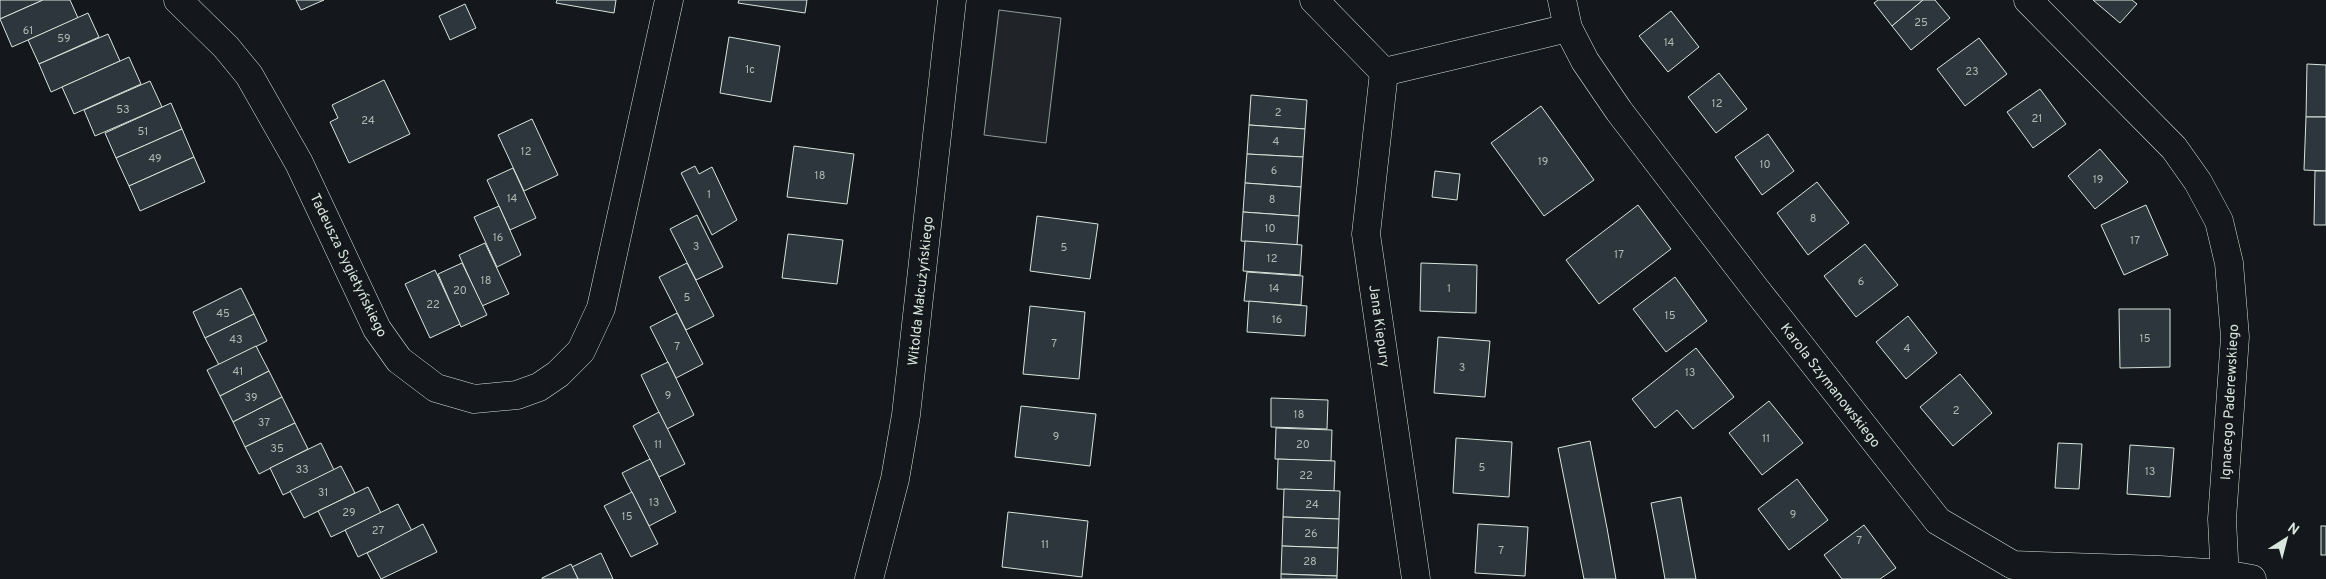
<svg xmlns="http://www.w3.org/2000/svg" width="2326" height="579" viewBox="0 0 2326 579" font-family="Overpass,sans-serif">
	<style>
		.green { fill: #202428; stroke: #939e99 }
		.building { fill: #2c363c; stroke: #d8e6dc }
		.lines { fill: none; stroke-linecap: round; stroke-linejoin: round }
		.minor-casing { stroke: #d8e6dc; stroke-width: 29 }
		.minor { stroke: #14181c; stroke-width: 28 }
		.labels { text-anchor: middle; stroke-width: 4; stroke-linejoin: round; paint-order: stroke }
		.number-label { font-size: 11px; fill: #adbab4 }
		.street-label { font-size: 14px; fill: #d8e6dc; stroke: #14181c }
	</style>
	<rect width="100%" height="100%" fill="#14181c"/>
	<polygon class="green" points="999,10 1061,18 1046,143 984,135"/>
	<g class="building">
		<polygon points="0,0 43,0 0,19"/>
		<polygon points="43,0 70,0 78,18 12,47 0,19"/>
		<polygon points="296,0 324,0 301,10"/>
		<polygon points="557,0 616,0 614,13 556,3"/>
		<polygon points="739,0 807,0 805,13 738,3"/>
		<polygon points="1878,0 1923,0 1892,26 1874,3"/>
		<polygon points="1923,0 1935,0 1950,18 1911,50 1892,26"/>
		<polygon points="2093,0 2132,0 2137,4 2120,23"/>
		<polygon points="465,4 476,28 450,40 439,16"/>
		<polygon points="1671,11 1699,47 1668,72 1639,36"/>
		<polygon points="88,13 99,37 39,64 28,40"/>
		<polygon points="108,34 120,61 51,92 39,64"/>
		<polygon points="729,37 780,46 771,102 720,93"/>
		<polygon points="1979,38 2007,74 1965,106 1937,69"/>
		<polygon points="129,57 141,84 74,114 62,87"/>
		<polygon points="2307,64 2326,65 2326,117 2306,117"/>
		<polygon points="1719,73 1747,109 1716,133 1688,97"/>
		<polygon points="384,80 410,134 349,163 330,122 338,118 332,105"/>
		<polygon points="150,81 162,107 95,136 84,110"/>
		<polygon points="2040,89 2066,124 2033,148 2007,112"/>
		<polygon points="1251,95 1307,100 1305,129 1249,125"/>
		<polygon points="171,103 182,129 116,158 105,133"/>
		<polygon points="1541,106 1594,180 1544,216 1491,143"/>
		<polygon points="2306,117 2326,117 2326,171 2304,170"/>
		<polygon points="532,119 558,175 524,191 498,135"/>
		<polygon points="1249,125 1305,129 1303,157 1247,154"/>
		<polygon points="182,129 194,157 129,186 116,158"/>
		<polygon points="1768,134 1794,171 1762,195 1735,157"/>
		<polygon points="794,146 854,154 847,204 787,197"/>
		<polygon points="2100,149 2128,182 2095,209 2068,176"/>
		<polygon points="1247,154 1303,157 1301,187 1245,183"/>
		<polygon points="194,157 205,182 140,211 129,186"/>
		<polygon points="695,166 699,174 712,167 737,220 712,235 681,173"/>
		<polygon points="513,168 536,218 510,230 487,180"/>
		<polygon points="1435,171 1460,174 1457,200 1432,197"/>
		<polygon points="2315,171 2326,171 2326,225 2314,225"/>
		<polygon points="1817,182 1849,223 1808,255 1777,213"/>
		<polygon points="1245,183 1301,187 1299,216 1243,212"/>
		<polygon points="1638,205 1671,249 1599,304 1566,260"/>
		<polygon points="2146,205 2168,255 2124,275 2101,225"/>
		<polygon points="499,206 521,255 497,267 474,217"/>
		<polygon points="1243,212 1299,216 1297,245 1241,241"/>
		<polygon points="697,215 723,267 696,280 670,229"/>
		<polygon points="1037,216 1098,224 1090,279 1030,271"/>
		<polygon points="788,234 843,240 837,284 782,278"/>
		<polygon points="1245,241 1302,245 1300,275 1243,271"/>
		<polygon points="485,243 509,294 482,306 459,255"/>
		<polygon points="1865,244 1898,285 1856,317 1824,276"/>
		<polygon points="462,263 487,315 461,327 438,274"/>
		<polygon points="687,263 714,316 686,330 659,277"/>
		<polygon points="1421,263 1477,265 1476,313 1420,311"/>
		<polygon points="435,270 460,324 430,338 405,284"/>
		<polygon points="1247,272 1303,276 1301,305 1244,301"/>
		<polygon points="1675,277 1707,321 1666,352 1633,309"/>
		<polygon points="241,288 254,314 205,338 193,312"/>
		<polygon points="1249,301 1307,306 1305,336 1247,332"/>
		<polygon points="1030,306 1085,312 1079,379 1023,374"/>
		<polygon points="2119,309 2170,309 2170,367 2120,368"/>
		<polygon points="677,313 703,364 676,378 650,327"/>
		<polygon points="254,314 267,341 219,365 205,338"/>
		<polygon points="1908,316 1937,353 1906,379 1876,342"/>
		<polygon points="1438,337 1490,341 1485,397 1434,393"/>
		<polygon points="256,346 269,371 220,396 207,370"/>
		<polygon points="1696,348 1734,397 1693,429 1677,410 1655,428 1632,399"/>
		<polygon points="668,362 694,415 667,429 641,375"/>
		<polygon points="269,371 282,397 233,422 220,396"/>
		<polygon points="1960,374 1992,413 1953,446 1920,407"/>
		<polygon points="282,397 295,423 245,447 233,422"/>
		<polygon points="1271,398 1328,400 1327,429 1271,427"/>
		<polygon points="1769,401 1803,443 1762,475 1729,433"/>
		<polygon points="1021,406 1096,414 1090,466 1015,457"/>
		<polygon points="659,412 685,464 659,477 633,426"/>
		<polygon points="295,423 308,449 259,474 245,447"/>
		<polygon points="1276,428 1332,430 1331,461 1275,459"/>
		<polygon points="1456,438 1512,442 1509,497 1453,493"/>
		<polygon points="1590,441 1607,528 1616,579 1584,579 1558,448"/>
		<polygon points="321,443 334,470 283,495 270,468"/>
		<polygon points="2058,443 2082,444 2079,489 2055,488"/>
		<polygon points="2130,445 2174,448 2170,497 2127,494"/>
		<polygon points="650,459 676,512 649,526 622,473"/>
		<polygon points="1278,459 1335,461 1334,491 1277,489"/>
		<polygon points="341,466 355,493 304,518 290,491"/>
		<polygon points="1797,479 1828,520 1789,550 1758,509"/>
		<polygon points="368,487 381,513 331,537 318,511"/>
		<polygon points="1284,489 1340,491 1339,519 1283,517"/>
		<polygon points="632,492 658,544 631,557 604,506"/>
		<polygon points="1681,497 1684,514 1696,579 1665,579 1657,534 1651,503"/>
		<polygon points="398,504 412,531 358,557 345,530"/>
		<polygon points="1008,512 1088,521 1082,577 1002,567"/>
		<polygon points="1283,517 1339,519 1338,548 1282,546"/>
		<polygon points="423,524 437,552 381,579 367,553"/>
		<polygon points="1478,524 1528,527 1525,576 1475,573"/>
		<polygon points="1864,525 1896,568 1880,579 1842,579 1824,555"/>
		<rect x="2321" y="526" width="5" height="29"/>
		<polygon points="1282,546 1338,548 1337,576 1281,574"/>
		<polygon points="601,553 613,579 578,579 572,567"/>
		<polygon points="571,564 578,579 542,579 542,578"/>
		<polygon points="1281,574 1337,576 1337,579 1281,579"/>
	</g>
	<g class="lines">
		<defs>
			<g id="minor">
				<polyline points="178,0 226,47 249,75 299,163 377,329 399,360 436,388 474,399 517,395 539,387 558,374 581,351 601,308 669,0"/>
				<polyline points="1314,0 1384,72"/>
				<polyline points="1562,0 1568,28 1585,61 1619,111 1754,287 1938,521 2013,565 2160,570 2224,574 2252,579"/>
				<polyline points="2028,0 2174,148 2198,182 2219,221 2229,263 2235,337 2222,519 2225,579"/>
				<polyline points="1384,72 1366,234 1416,579"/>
				<polyline points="1384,72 1568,28"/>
				<polyline points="869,579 895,479 906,415 952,0"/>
			</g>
		</defs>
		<use href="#minor" class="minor-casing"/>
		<use href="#minor" class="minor"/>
	</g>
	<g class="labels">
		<g class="number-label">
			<text x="1921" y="26">25</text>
			<text x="28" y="34">61</text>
			<text x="64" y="42">59</text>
			<text x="1669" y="46">14</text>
			<text x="750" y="73">1c</text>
			<text x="1972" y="75">23</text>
			<text x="1717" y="107">12</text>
			<text x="123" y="113">53</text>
			<text x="1278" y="116">2</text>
			<text x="2037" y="122">21</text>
			<text x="368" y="124">24</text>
			<text x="143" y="135">51</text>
			<text x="1276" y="145">4</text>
			<text x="526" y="155">12</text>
			<text x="155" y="162">49</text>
			<text x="1543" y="165">19</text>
			<text x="1765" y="168">10</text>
			<text x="1274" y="174">6</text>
			<text x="820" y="179">18</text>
			<text x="2098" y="183">19</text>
			<text x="709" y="198">1</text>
			<text x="512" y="202">14</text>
			<text x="1272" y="203">8</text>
			<text x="1813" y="222">8</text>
			<text x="1270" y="232">10</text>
			<text x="498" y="241">16</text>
			<text x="2135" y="244">17</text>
			<text x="696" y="250">3</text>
			<text x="1064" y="251">5</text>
			<text x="1619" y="258">17</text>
			<text x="1272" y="262">12</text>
			<text x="486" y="284">18</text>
			<text x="1861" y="285">6</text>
			<text x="1274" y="292">14</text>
			<text x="1449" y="292">1</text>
			<text x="460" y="294">20</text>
			<text x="687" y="301">5</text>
			<text x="433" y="308">22</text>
			<text x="223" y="317">45</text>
			<text x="1670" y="319">15</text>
			<text x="1277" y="323">16</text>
			<text x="2145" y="342">15</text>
			<text x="236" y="343">43</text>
			<text x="1054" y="347">7</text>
			<text x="677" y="350">7</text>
			<text x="1907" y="352">4</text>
			<text x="1462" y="371">3</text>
			<text x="238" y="375">41</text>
			<text x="1690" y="376">13</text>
			<text x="668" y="399">9</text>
			<text x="251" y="401">39</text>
			<text x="1956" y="414">2</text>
			<text x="1299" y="418">18</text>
			<text x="264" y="426">37</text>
			<text x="1056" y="440">9</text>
			<text x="1766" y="442">11</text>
			<text x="658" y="448">11</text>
			<text x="1303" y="448">20</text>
			<text x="277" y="452">35</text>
			<text x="1482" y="471">5</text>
			<text x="302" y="473">33</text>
			<text x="2150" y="475">13</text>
			<text x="1306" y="479">22</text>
			<text x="323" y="496">31</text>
			<text x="654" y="506">13</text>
			<text x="1312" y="508">24</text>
			<text x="349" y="516">29</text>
			<text x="1793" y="518">9</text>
			<text x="627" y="520">15</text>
			<text x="378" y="534">27</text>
			<text x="1311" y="537">26</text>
			<text x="1859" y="544">7</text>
			<text x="1045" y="548">11</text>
			<text x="1501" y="554">7</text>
			<text x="1310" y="565">28</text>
		</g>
		<g class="street-label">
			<text transform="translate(349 265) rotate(64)" y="5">Tadeusza Sygietyńskiego</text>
			<text transform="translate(920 291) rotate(-84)" y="5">Witolda Małcużyńskiego</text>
			<text transform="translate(1380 326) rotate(82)" y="5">Jana Kiepury</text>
			<text transform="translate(1831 385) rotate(52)" y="5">Karola Szymanowskiego</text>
			<text transform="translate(2229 402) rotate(-87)" y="5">Ignacego Paderewskiego</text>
		</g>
	</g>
	<g transform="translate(2286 539) rotate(36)" stroke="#14181c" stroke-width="4" paint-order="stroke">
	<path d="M0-4L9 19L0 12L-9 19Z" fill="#d8e6dc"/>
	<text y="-8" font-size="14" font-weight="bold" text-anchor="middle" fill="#d8e6dc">N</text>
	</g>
</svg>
